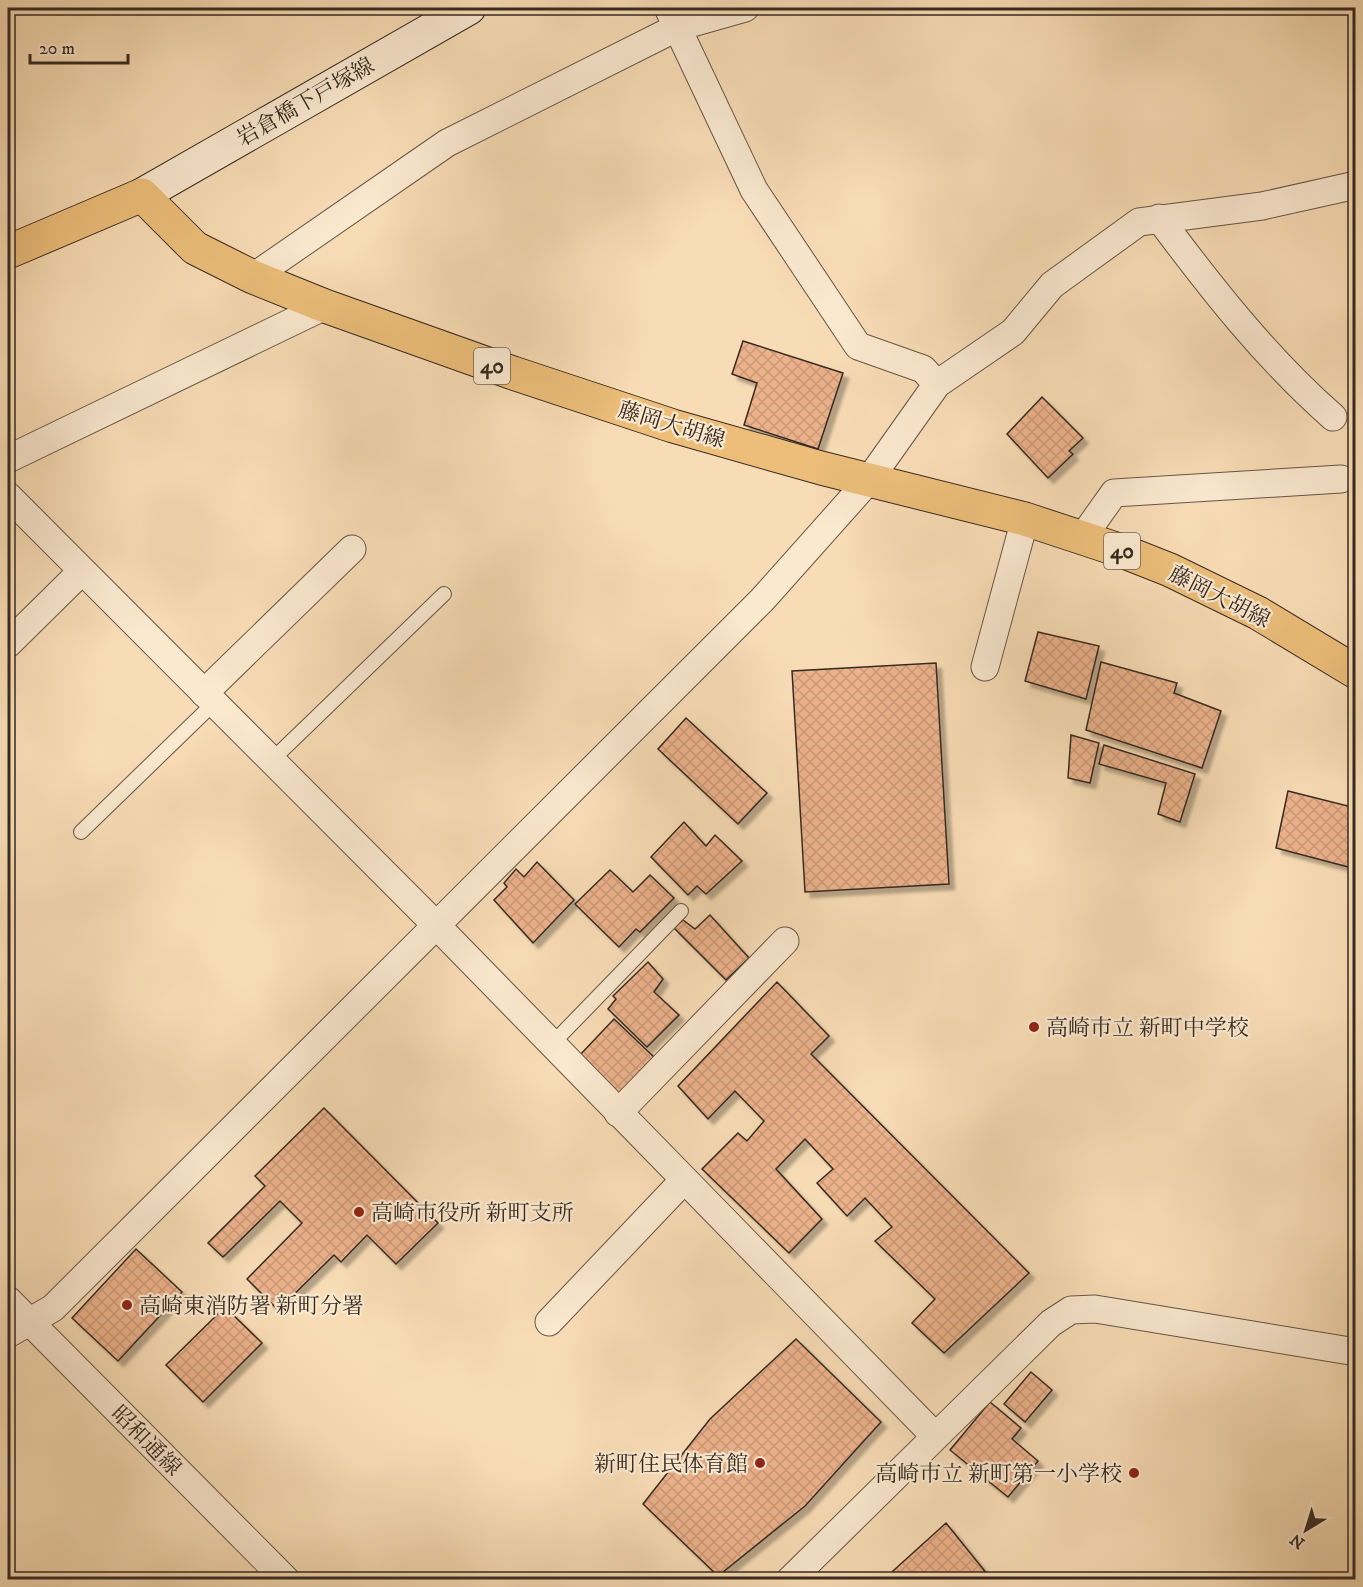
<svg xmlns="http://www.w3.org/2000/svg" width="1363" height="1587" viewBox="0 0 1363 1587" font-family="'IM FELL DW Pica','Noto Serif JP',serif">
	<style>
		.building { fill: url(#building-cross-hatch); stroke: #362a22; stroke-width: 1.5; filter: url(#shadow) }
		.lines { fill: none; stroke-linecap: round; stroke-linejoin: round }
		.lane-casing { stroke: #665647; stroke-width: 16 }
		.street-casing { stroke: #665647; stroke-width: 29 }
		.secondary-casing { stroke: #362a22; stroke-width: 35 }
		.primary-casing { stroke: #362a22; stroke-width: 35 }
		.lane { stroke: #fae8cf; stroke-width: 14 }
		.street { stroke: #fae8cf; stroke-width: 27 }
		.secondary { stroke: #fae8cf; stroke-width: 33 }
		.primary { stroke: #ecbe7a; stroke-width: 33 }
		.poi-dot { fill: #8f2418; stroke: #fae8cf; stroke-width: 2 }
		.labels { text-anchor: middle; stroke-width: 4.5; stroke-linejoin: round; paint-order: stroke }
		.shield { fill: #fae8cf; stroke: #716356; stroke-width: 1.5 }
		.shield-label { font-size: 21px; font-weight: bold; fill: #362a22 }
		.street-label { font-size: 22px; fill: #362a22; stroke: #fae8cf }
		.poi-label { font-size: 22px; fill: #362a22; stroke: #fae8cf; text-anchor: start }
	</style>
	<defs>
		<pattern id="building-cross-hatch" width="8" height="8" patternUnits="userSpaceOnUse" patternTransform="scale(1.5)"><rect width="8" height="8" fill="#ecb28b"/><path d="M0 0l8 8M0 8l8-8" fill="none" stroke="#cb9978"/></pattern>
		<filter id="shadow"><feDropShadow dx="5.5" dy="5.5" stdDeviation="1.5" flood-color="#0004"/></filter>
	</defs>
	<rect width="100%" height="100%" fill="#f8dcb5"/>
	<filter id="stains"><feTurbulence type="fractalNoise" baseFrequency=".00333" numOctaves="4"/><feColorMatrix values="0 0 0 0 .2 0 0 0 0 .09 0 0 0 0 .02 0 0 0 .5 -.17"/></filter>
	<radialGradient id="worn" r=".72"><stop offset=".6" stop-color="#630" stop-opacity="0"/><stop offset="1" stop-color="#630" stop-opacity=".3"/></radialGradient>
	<g class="building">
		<polygon points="743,341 843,373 818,449 744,425 757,383 732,374"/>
		<polygon points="1042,397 1083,438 1069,451 1073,454 1048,478 1007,434"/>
		<polygon points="1038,632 1099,646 1086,699 1025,681"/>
		<polygon points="1101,662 1177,683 1174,693 1221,711 1202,768 1086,730"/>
		<polygon points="936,663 949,884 805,892 792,671"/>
		<polygon points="686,718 767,793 738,824 658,749"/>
		<polygon points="1071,735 1099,743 1090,783 1068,778"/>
		<polygon points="1104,745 1195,774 1180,822 1158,814 1166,783 1099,764"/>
		<polygon points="1288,791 1356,808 1356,869 1276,848"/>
		<polygon points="684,822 706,846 715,835 742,861 706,894 697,886 688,895 651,857"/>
		<polygon points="537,862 574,900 533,943 494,900 507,887 504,883 516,869 524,877"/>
		<polygon points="610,870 633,892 650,875 674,898 640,932 636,929 619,947 575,904"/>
		<polygon points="710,915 749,958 726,980 674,928 683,920 695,929"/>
		<polygon points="648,962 663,979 654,992 679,1015 647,1047 608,1009 616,999 613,996"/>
		<polygon points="777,982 829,1036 811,1054 1029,1273 944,1353 912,1323 935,1299 875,1241 892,1227 865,1198 847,1216 817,1183 833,1169 805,1139 776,1169 822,1219 789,1253 702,1169 738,1133 747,1141 764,1121 735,1091 708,1119 678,1086"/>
		<polygon points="614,1019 655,1058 618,1095 579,1056"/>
		<polygon points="324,1108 438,1223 396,1264 367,1235 341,1262 334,1255 278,1310 247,1279 302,1223 280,1201 223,1257 208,1243 265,1186 255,1176"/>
		<polygon points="136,1249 182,1292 118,1361 72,1318"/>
		<polygon points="225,1307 262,1343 203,1402 166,1365"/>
		<polygon points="796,1339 881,1422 805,1506 718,1576 643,1504 710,1419"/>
		<polygon points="1031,1372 1052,1390 1025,1422 1004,1404"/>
		<polygon points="990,1402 1021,1428 1012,1439 1038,1461 1008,1497 950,1450"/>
		<polygon points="946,1523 992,1580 883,1580"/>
	</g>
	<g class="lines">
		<defs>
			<g id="lane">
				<polyline points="272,760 444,594"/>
				<polyline points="81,832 214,703"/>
				<polyline points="552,1044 681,911"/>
			</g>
			<g id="street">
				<polyline points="668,8 754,190 858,346 923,369 937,384"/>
				<path d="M1159 218C1212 289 1266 358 1333 417"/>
				<polyline points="253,277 447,143 678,27 745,8"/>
				<polyline points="8,459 325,306"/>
				<polyline points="8,496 437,926 934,1435"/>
				<polyline points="1082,538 1114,493 1341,479"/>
				<polyline points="8,644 82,571"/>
				<polyline points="985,667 1025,519"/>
				<polyline points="204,693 352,549"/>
				<polyline points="618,1113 785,941"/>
				<polyline points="8,1300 286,1580"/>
				<polyline points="549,1322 684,1180"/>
				<polyline points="8,1334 53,1308 762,600 869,480 937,384 1013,332 1052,285 1139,222 1262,206 1356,185"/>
				<polyline points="790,1580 1051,1323 1071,1310 1095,1309 1356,1352"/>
			</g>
			<polyline id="secondary" points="142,195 469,8"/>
			<polyline id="primary" points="8,252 142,195 195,248 253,277 325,306 513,373 673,426 821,468 1025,519 1122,551 1170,570 1258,613 1356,672"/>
		</defs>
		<use href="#lane" class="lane-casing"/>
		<use href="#street" class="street-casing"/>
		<use href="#secondary" class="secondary-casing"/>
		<use href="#primary" class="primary-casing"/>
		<use href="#lane" class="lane"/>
		<use href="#street" class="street"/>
		<use href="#secondary" class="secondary"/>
		<use href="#primary" class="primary"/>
	</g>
	<g class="poi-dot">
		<circle cx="1034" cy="1027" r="6"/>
		<circle cx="359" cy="1212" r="6"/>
		<circle cx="127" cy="1305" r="6"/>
		<circle cx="760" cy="1463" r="6"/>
		<circle cx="1134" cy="1473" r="6"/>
	</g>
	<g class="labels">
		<g class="shield">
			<rect x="474" y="348" width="36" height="36" rx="4.5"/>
			<rect x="1104" y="533" width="36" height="36" rx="4.5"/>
		</g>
		<g class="shield-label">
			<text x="492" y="373">40</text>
			<text x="1122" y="558">40</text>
		</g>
		<g class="street-label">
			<text transform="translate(305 101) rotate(-30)" y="8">岩倉橋下戸塚線</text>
			<text transform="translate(672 424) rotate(17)" y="8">藤岡大胡線</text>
			<text transform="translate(1220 596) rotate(27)" y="8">藤岡大胡線</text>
			<text transform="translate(147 1440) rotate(45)" y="8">昭和通線</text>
		</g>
		<g class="poi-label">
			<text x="1046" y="1035">高崎市立 新町中学校</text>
			<text x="371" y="1220">高崎市役所 新町支所</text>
			<text x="139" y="1313">高崎東消防署 新町分署</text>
			<text x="748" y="1471" text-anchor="end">新町住民体育館</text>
			<text x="1122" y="1481" text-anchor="end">高崎市立 新町第一小学校</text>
		</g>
	</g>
	<rect width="1363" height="1587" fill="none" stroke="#f8dcb5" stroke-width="30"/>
	<rect x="9" y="9" width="1345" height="1569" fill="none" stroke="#362a22" stroke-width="3"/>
	<rect x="15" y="15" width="1333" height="1557" fill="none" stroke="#362a22" stroke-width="1.5"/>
	<g transform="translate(1306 1530) rotate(218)" stroke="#fae8cf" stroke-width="4.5" paint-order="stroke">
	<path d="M0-4.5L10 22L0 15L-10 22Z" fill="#362a22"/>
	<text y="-9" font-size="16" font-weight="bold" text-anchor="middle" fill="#362a22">N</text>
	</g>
	<path d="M30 54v9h98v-9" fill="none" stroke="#362a22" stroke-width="3"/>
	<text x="39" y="54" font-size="18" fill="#362a22" stroke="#fae8cf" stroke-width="4.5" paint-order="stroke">20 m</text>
	<rect width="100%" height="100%" filter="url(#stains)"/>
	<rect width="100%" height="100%" fill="url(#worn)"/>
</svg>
